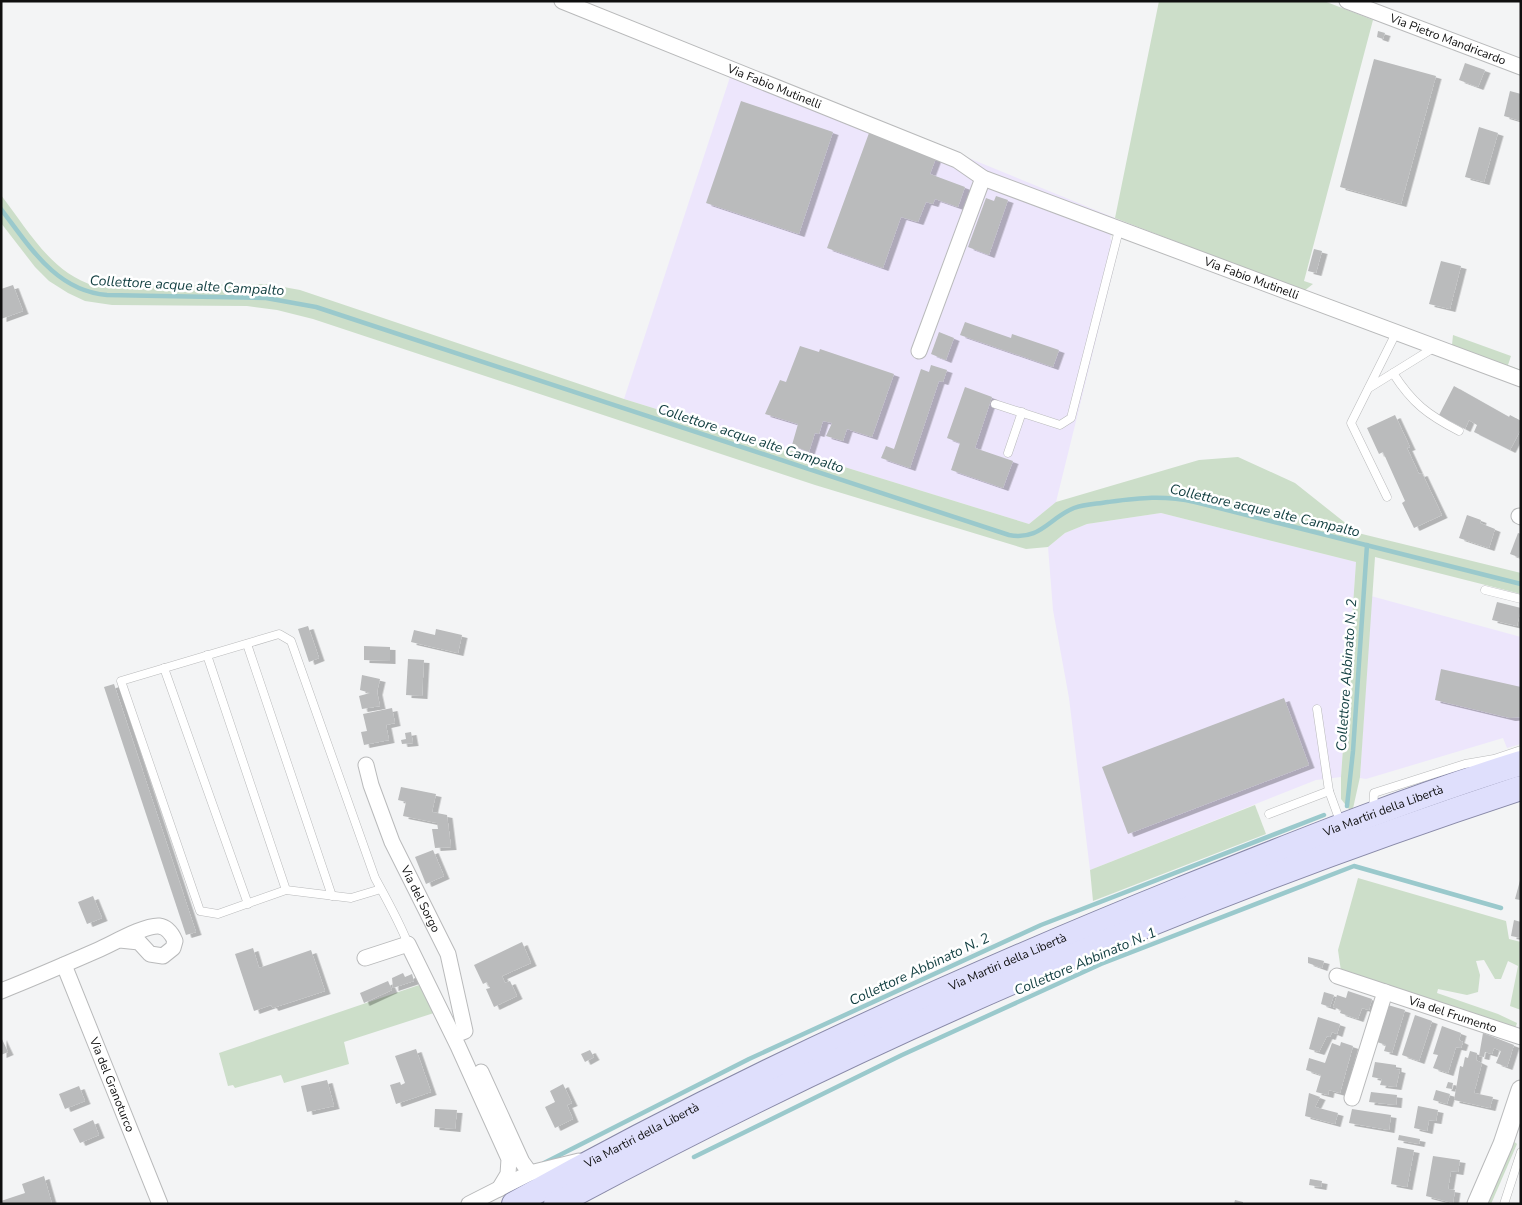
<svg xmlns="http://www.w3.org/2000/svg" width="1522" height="1205" viewBox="0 0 1522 1205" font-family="'Nunito Sans',sans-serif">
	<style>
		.industrial { fill: #ede6fc }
		.green { fill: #ccdec9 }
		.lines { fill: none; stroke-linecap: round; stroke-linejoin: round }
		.stream { stroke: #9ac9cc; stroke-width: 4.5 }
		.building { fill: #babbbc; filter: url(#shadow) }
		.service-casing { stroke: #b9babb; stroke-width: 9 }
		.minor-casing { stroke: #b9babb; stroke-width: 17 }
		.tertiary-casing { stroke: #b9babb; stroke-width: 21 }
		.primary-casing { stroke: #8889a8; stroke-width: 26 }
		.service { stroke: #fff; stroke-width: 8 }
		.minor { stroke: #fff; stroke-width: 15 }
		.tertiary { stroke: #fff; stroke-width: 19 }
		.primary { stroke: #dfdffc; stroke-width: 24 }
		.labels { text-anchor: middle; stroke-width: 5; stroke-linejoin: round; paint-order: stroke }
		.street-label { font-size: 12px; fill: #0f0f0f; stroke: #fff }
		.water-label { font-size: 14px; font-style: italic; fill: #113e40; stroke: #fff }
	</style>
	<defs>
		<filter id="shadow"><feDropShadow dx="5.5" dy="3" stdDeviation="0" flood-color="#0004"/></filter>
	</defs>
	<rect width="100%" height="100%" fill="#f3f4f5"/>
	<g class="industrial">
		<polygon points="737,63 1115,218 1110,239 1120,243 1056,502 1029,524 624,399 731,74"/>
		<polygon points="1161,513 1356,562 1341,777 1316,780 1090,870 1069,698 1053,610 1048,547 1065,533 1087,524"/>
		<polygon points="1371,596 1521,637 1521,744 1507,748 1503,738 1366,779 1360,778"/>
	</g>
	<g class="green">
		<polygon points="1159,1 1324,1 1373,20 1304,281 1313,284 1304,291 1115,218"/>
		<path d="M1 195C28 230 51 273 95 286L267 284 300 290 624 399 1029 524 1056 502 1199 460 1238 457 1295 483 1358 533 1521 573V594L1375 557 1360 777 1352 813 1341 799V777L1356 562 1161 513 1087 524 1065 533 1048 547 1026 549 815 485 313 319 277 310 247 306 112 305 85 301 68 293 49 281 35 267 1 223Z"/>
		<polygon points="1453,335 1511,356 1508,365 1521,370 1521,372 1452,345"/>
		<polygon points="1255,805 1266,834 1093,901 1090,870"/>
		<polygon points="1358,878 1506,921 1509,939 1521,942 1521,1010 1510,1006 1518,966 1508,961 1501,979 1495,979 1484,960 1476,961 1480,975 1478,992 1467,995 1438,989 1437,993 1498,1014 1517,1023 1515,1029 1341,971 1338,950"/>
		<polygon points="422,984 437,1012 344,1042 349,1064 284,1083 281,1075 235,1088 233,1085 228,1086 219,1053"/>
		<polygon points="1512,1140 1517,1144 1491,1204 1484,1204"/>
	</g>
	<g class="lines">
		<g class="stream">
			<path d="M1 209C30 247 56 291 107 295L266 298 316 307 1009 535C1040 541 1049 518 1074 508 1085 504 1097 504 1108 502 1140 498 1163 495 1195 502L1521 584"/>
			<polyline points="1347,806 1353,751 1367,545"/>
			<polyline points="694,1157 902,1055 1101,964 1354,866 1501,908"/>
			<polyline points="544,1163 749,1059 1041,925 1324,815"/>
		</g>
	</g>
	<g class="building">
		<polygon points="1378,31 1385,33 1383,39 1377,37"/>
		<polygon points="1374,59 1436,76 1401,204 1340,187"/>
		<polygon points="1465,63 1485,70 1478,87 1459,80"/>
		<polygon points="1510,91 1521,94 1521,121 1504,116"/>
		<polygon points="741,101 833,132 799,234 706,203"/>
		<polygon points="1479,127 1498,133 1484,182 1465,177"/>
		<polygon points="869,133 936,158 930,174 965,187 958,207 935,199 933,204 926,202 918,222 901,217 883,268 827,248"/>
		<polygon points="996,196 1008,200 989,255 968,247 986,198 994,201"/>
		<polygon points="1314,249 1322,251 1316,273 1308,271"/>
		<polygon points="1441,261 1461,266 1450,309 1429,304"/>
		<polygon points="13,285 23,311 1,319 1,289"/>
		<polygon points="965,322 1011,338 1012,334 1059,350 1053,367 960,335"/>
		<polygon points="939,332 954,338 946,360 931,354"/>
		<polygon points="800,346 819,352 820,349 894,374 872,437 847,429 843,441 826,436 832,423 823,421 819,434 815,433 809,452 792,445 798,424 765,414 780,380 786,382"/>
		<polygon points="931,365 947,370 943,382 939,381 910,468 881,458 886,446 894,449 921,369 929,372"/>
		<polygon points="1454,386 1509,417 1510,415 1521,421 1521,429 1510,450 1474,432 1477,425 1469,420 1465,429 1439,415"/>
		<polygon points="965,387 992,397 975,448 1013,461 1003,488 951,470 960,443 947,438"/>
		<polygon points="1395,415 1410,447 1407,448 1419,474 1422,473 1442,515 1414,528 1402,503 1405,501 1383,452 1379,454 1367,428"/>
		<polygon points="1467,515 1481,520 1480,523 1495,529 1489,548 1459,538"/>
		<polygon points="1518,533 1521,534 1521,558 1510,554"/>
		<polygon points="1497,602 1521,608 1517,626 1492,620"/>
		<polygon points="308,626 319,658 309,662 298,629"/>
		<polygon points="436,629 462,635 458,653 411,642 414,630 435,635"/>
		<polygon points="364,646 390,647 390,661 364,660"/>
		<polygon points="408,659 424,660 422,696 406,695"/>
		<polygon points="1441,669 1521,687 1521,717 1510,718 1435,700"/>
		<polygon points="362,675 380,679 377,692 380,706 362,709 359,696 370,693 360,690"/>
		<polygon points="114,684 196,932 186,935 104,687"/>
		<polygon points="1284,698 1309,765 1128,834 1102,767"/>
		<polygon points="392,708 395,723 386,725 389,740 364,745 361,732 367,731 363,714"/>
		<polygon points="411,732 413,743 402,744 401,740 406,739 405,733"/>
		<polygon points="401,787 436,794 432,812 447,815 451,847 435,848 432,829 438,829 437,823 403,816 406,802 398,800"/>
		<polygon points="433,850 444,876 426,884 415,857"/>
		<polygon points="1521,877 1521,895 1520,900 1515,899"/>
		<polygon points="93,896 102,918 87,924 78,902"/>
		<polygon points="1514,920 1521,922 1521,938 1511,936"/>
		<polygon points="522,942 531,963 502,976 505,983 510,981 517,996 494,1007 486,989 490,988 487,982 483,984 474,965"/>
		<polygon points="253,948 259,968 311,950 325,991 273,1008 271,1005 254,1011 235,954"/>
		<polygon points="1308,957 1324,961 1322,968 1308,963"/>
		<polygon points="403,973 405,977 412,974 414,981 393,988 392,978"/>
		<polygon points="388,981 392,990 364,1003 360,993"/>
		<polygon points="1348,991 1372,999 1369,1010 1362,1008 1358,1019 1340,1013 1341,1010 1333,1007 1337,995 1346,998"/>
		<polygon points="1324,992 1334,995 1330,1007 1321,1004"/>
		<polygon points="1388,1005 1405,1010 1392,1053 1384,1051 1386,1045 1377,1042"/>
		<polygon points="1415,1015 1432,1021 1419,1061 1402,1055"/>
		<polygon points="1318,1017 1340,1024 1337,1034 1332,1032 1330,1037 1327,1036 1319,1052 1309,1049"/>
		<polygon points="1442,1026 1461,1033 1459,1040 1463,1042 1461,1048 1456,1047 1448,1073 1433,1068 1438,1055 1433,1054"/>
		<polygon points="1483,1033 1514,1045 1507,1067 1496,1063 1501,1051 1494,1048 1492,1054 1485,1052 1484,1057 1479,1056"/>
		<polygon points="1,1037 8,1052 1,1055"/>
		<polygon points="1341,1042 1353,1046 1340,1093 1329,1090 1328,1095 1316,1092 1321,1075 1306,1070 1309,1058 1325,1063 1332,1043 1340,1046"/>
		<polygon points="416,1049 431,1092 396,1104 390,1085 400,1082 401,1085 405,1083 395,1056"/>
		<polygon points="590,1050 594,1057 585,1062 581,1054"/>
		<polygon points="1470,1051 1477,1053 1476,1060 1482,1063 1474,1093 1493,1097 1490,1108 1454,1100 1460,1066 1463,1067 1465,1057 1468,1058"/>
		<polygon points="1375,1062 1396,1065 1396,1069 1400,1070 1396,1087 1380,1085 1382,1079 1372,1077"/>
		<polygon points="327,1080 334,1106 307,1112 301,1086"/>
		<polygon points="1448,1082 1453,1083 1452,1089 1446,1088"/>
		<polygon points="563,1084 572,1103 567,1105 573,1119 555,1128 545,1107 555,1102 550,1091"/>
		<polygon points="79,1086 85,1101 65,1109 59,1094"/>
		<polygon points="1436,1090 1450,1094 1447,1104 1433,1100"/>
		<polygon points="1371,1092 1397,1095 1396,1105 1369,1102"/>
		<polygon points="1309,1093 1320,1097 1315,1107 1338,1113 1335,1124 1305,1116"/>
		<polygon points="1418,1106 1438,1110 1436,1121 1429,1120 1427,1131 1414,1128"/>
		<polygon points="435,1109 457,1110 455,1129 434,1127"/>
		<polygon points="1352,1109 1391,1115 1389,1130 1349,1123"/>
		<polygon points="93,1120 99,1135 80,1143 73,1129"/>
		<polygon points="1399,1135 1420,1139 1419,1144 1398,1140"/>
		<polygon points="1397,1147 1414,1150 1407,1187 1391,1184"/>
		<polygon points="1433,1156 1460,1160 1458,1172 1451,1171 1448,1189 1455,1190 1453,1203 1426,1196"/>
		<polygon points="44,1176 52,1204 1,1204 1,1201 25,1193 22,1184"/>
		<polygon points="1310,1179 1322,1181 1321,1187 1309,1185"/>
		<polygon points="1235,1200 1243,1202 1243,1204 1234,1204"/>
	</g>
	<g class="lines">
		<defs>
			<g id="service">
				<path d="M1393 373C1412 403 1428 415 1459 431"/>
				<polyline points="1369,388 1435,347"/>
				<polyline points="995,404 1060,425 1071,418 1119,230"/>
				<polyline points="1008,453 1022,412"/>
				<polyline points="1387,497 1351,423 1396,333"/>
				<polyline points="1485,590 1521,599"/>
				<polyline points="247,644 332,896"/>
				<polyline points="207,655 286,890"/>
				<polyline points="164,668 248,904"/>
				<polyline points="1317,709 1329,791"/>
				<polyline points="1373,809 1374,793 1465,764 1494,759 1521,750"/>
				<polyline points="1269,814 1329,791 1341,824"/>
				<path d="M381 889 351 898 286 890 218 914 200 911 121 681 279 634 291 641 375 878C387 900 399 921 408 944"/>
				<polyline points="1504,1204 1521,1152"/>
			</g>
			<g id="minor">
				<path id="s1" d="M562 1 957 160 983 178 1521 379"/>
				<path id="s2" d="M1347 1 1521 67"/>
				<polyline points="919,351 983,178"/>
				<polyline points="1519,516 1521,517"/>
				<path id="s3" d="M366 765 371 785 392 842 448 954 465 1031 460 1033"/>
				<polyline points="365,958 408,944 458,1046 509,1159 508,1174 499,1189"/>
				<path id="s4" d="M64 965 160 1204"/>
				<path id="s5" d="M1337 976 1521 1037"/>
				<path d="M1 991C34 978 66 964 98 950 112 944 144 925 159 926 167 927 172 934 175 941L173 948 163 956 150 954 139 942 120 940"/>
				<polyline points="481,1072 522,1162 530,1173"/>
				<polyline points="1352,1098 1385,992"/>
				<polyline points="469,1204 530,1173 579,1161"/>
			</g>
			<polyline id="tertiary" points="1477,1204 1503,1144 1521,1090"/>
			<g id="primary">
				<path id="s6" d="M514 1204C728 1084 951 982 1179 890 1292 845 1405 799 1521 763"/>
				<path d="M556 1204C865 1037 1187 898 1521 788"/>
			</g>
		</defs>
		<use href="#service" class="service-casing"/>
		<use href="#minor" class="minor-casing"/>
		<use href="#tertiary" class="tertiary-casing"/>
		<use href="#primary" class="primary-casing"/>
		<use href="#service" class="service"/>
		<use href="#minor" class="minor"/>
		<use href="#tertiary" class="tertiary"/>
		<use href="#primary" class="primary"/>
	</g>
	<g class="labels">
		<g class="street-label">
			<text dy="4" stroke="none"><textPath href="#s2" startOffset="108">Via Pietro Mandricardo</textPath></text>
			<text dy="4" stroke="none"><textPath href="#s1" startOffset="229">Via Fabio Mutinelli</textPath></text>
			<text dy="4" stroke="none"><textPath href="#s1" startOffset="744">Via Fabio Mutinelli</textPath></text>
			<text dy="4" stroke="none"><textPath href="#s6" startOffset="955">Via Martiri della Libertà</textPath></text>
			<text dy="4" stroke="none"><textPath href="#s3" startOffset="145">Via del Sorgo</textPath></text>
			<text dy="4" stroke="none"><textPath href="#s6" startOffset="550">Via Martiri della Libertà</textPath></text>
			<text dy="4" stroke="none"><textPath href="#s5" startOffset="122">Via del Frumento</textPath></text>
			<text dy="4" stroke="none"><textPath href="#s4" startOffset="129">Via del Granoturco</textPath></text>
			<text dy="4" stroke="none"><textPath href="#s6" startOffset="145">Via Martiri della Libertà</textPath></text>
		</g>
		<g class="water-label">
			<text transform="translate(187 285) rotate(3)" y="5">Collettore acque alte Campalto</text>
			<text transform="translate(751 438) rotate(18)" y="5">Collettore acque alte Campalto</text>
			<text transform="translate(1265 510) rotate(13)" y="5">Collettore acque alte Campalto</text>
			<text transform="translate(1346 675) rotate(-86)" y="5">Collettore Abbinato N. 2</text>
			<text transform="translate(1085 961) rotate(-23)" y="5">Collettore Abbinato N. 1</text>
			<text transform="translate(919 969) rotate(-25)" y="5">Collettore Abbinato N. 2</text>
		</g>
	</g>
	<rect width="1522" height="1205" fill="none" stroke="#0f0f0f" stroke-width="5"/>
</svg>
